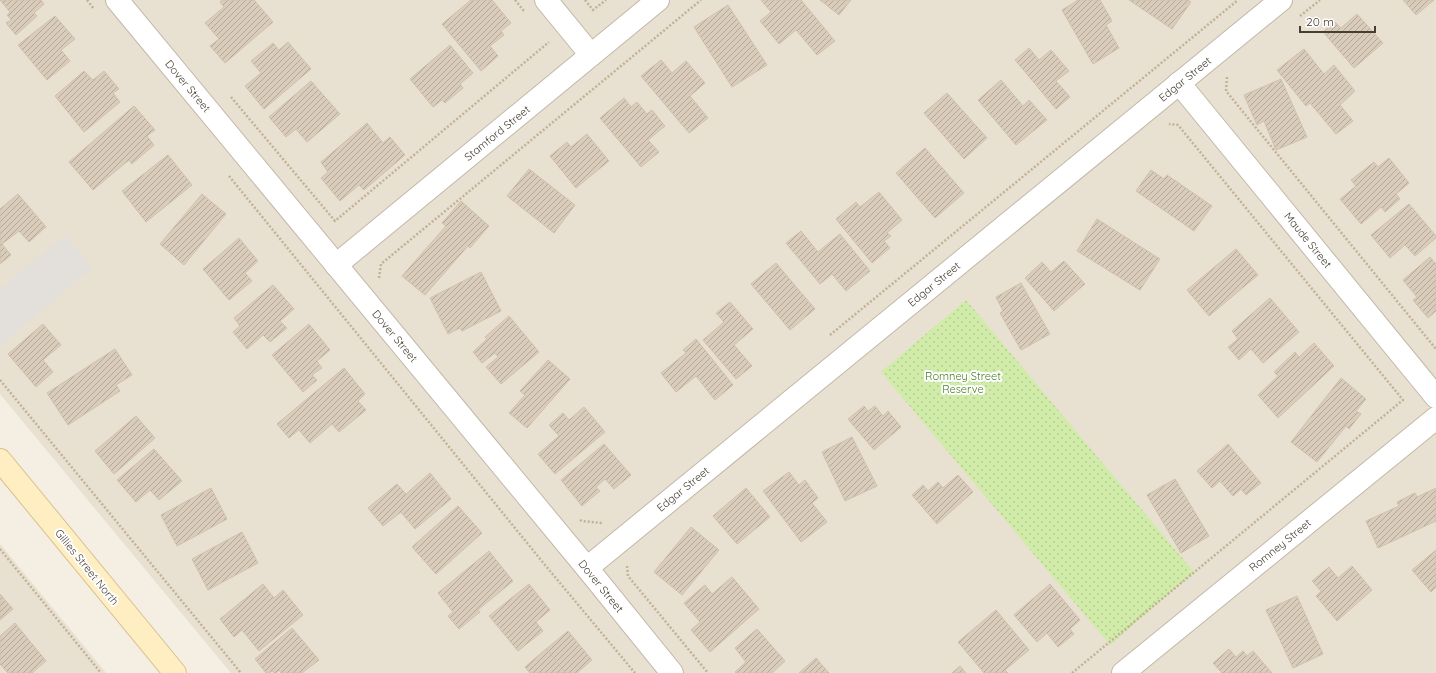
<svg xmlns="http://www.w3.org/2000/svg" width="1436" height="673" viewBox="0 0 1436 673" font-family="Quicksand,sans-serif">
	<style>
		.residential { fill: #e8e0d1 }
		.park { fill: url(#park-dots) }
		.parking { fill: #e3e0dc }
		.building { fill: url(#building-hatch); stroke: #d2c1aa }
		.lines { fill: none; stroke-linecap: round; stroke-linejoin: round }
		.minor-casing { stroke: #c3b8a8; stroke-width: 24 }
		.secondary-casing { stroke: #d8c28e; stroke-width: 24 }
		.path { stroke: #c3b195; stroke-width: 2.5; stroke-dasharray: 2 2; stroke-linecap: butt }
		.minor { stroke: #fff; stroke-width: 22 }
		.secondary { stroke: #ffeec2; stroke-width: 22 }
		.labels { text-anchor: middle; stroke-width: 4; stroke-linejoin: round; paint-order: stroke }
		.street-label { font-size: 11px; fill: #463e33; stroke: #fff }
		.park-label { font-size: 11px; fill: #477d21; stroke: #fff }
	</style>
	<defs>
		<pattern id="park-dots" width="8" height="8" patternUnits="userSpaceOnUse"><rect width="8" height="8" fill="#d0eca8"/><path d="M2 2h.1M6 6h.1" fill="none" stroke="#b4cb91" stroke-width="1.8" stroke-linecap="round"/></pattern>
		<pattern id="building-hatch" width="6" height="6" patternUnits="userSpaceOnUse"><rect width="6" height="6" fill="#d9ccbb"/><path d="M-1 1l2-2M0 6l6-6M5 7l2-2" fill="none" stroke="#b2a799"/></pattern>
	</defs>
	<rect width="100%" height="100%" fill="#f4eee3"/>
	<g class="residential">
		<polygon points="0,0 1436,0 1436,673 231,673 0,394"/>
		<polygon points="0,544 106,673 0,673"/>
	</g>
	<polygon class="park" points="966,300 1194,572 1110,645 881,372"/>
	<polygon class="parking" points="65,235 93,268 0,346 0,289"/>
	<g class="building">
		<polygon points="0,0 41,0 44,4 34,13 37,16 16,35 6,23 11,20 7,15 10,12"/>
		<polygon points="222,0 254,0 273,22 225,63 210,46 219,39 205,23 224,7 220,2"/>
		<polygon points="471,0 492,0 511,23 501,31 504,35 490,46 498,56 481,71 442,24"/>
		<polygon points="761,0 801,0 835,41 817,55 796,30 779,44 760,21 771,12"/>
		<polygon points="820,0 851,0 839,15"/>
		<polygon points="1078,0 1100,0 1112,21 1106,25 1119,48 1093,64 1062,10"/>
		<polygon points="1129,0 1188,0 1191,2 1172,29"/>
		<polygon points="1403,0 1434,0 1416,15"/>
		<polygon points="728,5 767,65 732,87 694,27"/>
		<polygon points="1357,14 1383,43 1354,68 1323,32 1335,22 1341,28"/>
		<polygon points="55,16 75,39 61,50 70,61 47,80 18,45"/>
		<polygon points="288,42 311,69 264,109 245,86 261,73 251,61 273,43 279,50"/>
		<polygon points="450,45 473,73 460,84 463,88 445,103 442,100 433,107 410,79"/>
		<polygon points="1029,48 1039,60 1051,50 1069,71 1056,81 1070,97 1056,109 1015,60"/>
		<polygon points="1304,49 1324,74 1334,65 1355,91 1340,105 1353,121 1336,134 1310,103 1306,106 1277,70"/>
		<polygon points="661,60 672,73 686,61 705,83 690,96 708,118 689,133 641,76"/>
		<polygon points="84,71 93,80 104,71 119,89 113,93 120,102 84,132 55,96"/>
		<polygon points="1281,79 1307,137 1276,150 1264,121 1257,125 1244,95"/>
		<polygon points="1001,80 1023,106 1029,100 1047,120 1016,145 978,100"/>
		<polygon points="311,81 340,114 307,142 296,129 286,137 269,117"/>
		<polygon points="947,93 987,138 964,159 924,113"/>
		<polygon points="624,98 631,107 637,102 647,114 652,110 665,126 648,140 659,152 641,167 600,118"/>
		<polygon points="134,106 155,130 147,136 154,145 132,164 129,160 93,190 69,162"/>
		<polygon points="367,123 383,143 390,137 405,155 364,190 359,185 340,201 321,178 328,172 321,162"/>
		<polygon points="587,134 609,161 576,188 550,156 567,142 571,147"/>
		<polygon points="925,148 964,193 935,218 896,173"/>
		<polygon points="168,155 192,185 146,222 122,191"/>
		<polygon points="1389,158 1409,183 1396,194 1400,199 1385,212 1381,207 1361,224 1340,199 1356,186 1351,180 1374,162 1378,167"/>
		<polygon points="529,169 575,205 554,233 507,196"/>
		<polygon points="1151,170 1164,179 1167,175 1212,206 1194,231 1136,191"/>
		<polygon points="879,192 902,220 887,233 891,236 884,241 890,248 872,263 836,219 856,202 860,207"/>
		<polygon points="18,194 46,227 29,242 19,231 2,244 11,255 0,264 0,209"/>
		<polygon points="202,194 226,214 184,265 160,244"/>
		<polygon points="461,201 489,226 470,248 468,246 425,295 402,276 446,226 442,223"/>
		<polygon points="1409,204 1436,236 1436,238 1415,256 1405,245 1390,258 1371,235"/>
		<polygon points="1097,219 1160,259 1140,290 1077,251"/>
		<polygon points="801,231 818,252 840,234 870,271 846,291 832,274 820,284 786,243"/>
		<polygon points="239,238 258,261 245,273 252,281 229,300 203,269"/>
		<polygon points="1236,249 1258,275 1209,316 1187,290"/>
		<polygon points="1430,257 1436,264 1436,311 1428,318 1413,300 1417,297 1403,280"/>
		<polygon points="1064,261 1085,284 1054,311 1025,278 1042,262 1051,272"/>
		<polygon points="776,263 815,309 790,330 751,284"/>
		<polygon points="481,272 501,311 462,331 460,328 448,334 430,298"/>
		<polygon points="1021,283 1050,334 1021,350 1000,313 1003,311 996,297"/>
		<polygon points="273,285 294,309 280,321 287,328 270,342 263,335 247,349 233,332 240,326 234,318"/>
		<polygon points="1270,298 1299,332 1263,363 1251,349 1239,360 1228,347 1238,339 1232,331"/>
		<polygon points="730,302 753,329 734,345 752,366 736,379 703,340 724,322 716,313"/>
		<polygon points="509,316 539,352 501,384 486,367 498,357 495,353 482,363 473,352 487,339 485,337"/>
		<polygon points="43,324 61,345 43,360 53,372 36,387 8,354"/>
		<polygon points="309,324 330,350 317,361 322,368 312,375 317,380 303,392 272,355"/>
		<polygon points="696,339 733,385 715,400 696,376 676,392 661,373 686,353 683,350"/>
		<polygon points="1314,343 1334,366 1278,418 1258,395 1278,376 1274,372 1295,352 1299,357"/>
		<polygon points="115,349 132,375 116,385 120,391 68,425 47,393"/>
		<polygon points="548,360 570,379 527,428 509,413 525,395 520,391"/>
		<polygon points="344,368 365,394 358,401 366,410 339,432 332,424 310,443 299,430 289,438 277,424"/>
		<polygon points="1341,378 1366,399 1356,411 1361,414 1349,429 1346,426 1317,462 1291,442"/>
		<polygon points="864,406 868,411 875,406 883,416 888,411 901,427 874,450 848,419"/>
		<polygon points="584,407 605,432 555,474 538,454 559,436 549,425 563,413 569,420"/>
		<polygon points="136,416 155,438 114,474 95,451"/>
		<polygon points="852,437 877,486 845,501 822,452"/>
		<polygon points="604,444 631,475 614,489 605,479 596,487 600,491 582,506 561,480"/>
		<polygon points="1228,444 1261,483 1246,495 1241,489 1233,496 1220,481 1212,488 1197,471"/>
		<polygon points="154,449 182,481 159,500 150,490 136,502 117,480"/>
		<polygon points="789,472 799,485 805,480 818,498 812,503 827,522 801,542 763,491"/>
		<polygon points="430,473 451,499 415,529 401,512 383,526 368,508 397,484 406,494"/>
		<polygon points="958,475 973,492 937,524 912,495 923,485 928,491 938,482 943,488"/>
		<polygon points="1175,479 1209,536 1181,553 1147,495"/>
		<polygon points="211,488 227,519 177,546 161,515"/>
		<polygon points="746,488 770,517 737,544 713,516"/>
		<polygon points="1436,488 1436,521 1378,548 1366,521 1399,506 1397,502 1415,493 1417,497"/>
		<polygon points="458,506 482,533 436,574 412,547"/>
		<polygon points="691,527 719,550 682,595 654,572"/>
		<polygon points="242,532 258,563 208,590 192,559"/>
		<polygon points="1436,550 1436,587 1431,592 1412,570"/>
		<polygon points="489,551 513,581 478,610 480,612 459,629 448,616 453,612 438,593"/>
		<polygon points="1352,566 1372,590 1337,621 1316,596 1321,591 1312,581 1329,567 1338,578"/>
		<polygon points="732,577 759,609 710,652 691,630 700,622 684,603 705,585 712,594"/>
		<polygon points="263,584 274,598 283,590 303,615 259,651 242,630 234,637 220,619"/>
		<polygon points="529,584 550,610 536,622 543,631 518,651 489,616"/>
		<polygon points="1050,584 1080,620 1070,629 1074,634 1058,647 1047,633 1037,642 1014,615"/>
		<polygon points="0,594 13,609 0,620"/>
		<polygon points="1297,596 1323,654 1293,668 1266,610"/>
		<polygon points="996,610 1029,650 1005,670 1008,673 984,673 958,642"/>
		<polygon points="15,623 46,661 32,673 8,673 0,664 0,636"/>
		<polygon points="292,628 319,660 302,673 281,673 279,670 276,673 274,673 272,671 269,673 266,673 255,659"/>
		<polygon points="757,629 785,661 772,673 736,673 735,672 746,662 735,648"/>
		<polygon points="568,631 592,660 577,673 566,673 546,649"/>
		<polygon points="546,649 566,673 530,673 525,667"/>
		<polygon points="1229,649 1236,657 1243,651 1247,656 1253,651 1272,673 1222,673 1213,663"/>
		<polygon points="816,658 829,673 799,673"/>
		<polygon points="960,666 966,673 952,673"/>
	</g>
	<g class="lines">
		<defs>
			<g id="minor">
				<polyline points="117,0 587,568 672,673"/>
				<polyline points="546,0 591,55"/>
				<polyline points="1179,83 1436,397"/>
				<polyline points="336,265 658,0"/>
				<polyline points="587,568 1281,0"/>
				<polyline points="1123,673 1436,418"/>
			</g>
			<polyline id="secondary" points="0,460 175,673"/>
		</defs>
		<use href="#minor" class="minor-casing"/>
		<use href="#secondary" class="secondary-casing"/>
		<g class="path">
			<polyline points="87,0 94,9"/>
			<polyline points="515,0 524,11"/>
			<polyline points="585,0 593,10 606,0"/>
			<polyline points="1300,16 1320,0"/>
			<polyline points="1227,77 1226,91 1436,349"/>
			<polyline points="231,97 335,221 549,42"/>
			<polyline points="229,176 545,565 635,673"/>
			<polyline points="379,278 381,264 701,0"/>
			<polyline points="830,335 1238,0"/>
			<polyline points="0,380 241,673"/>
			<polyline points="580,520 582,521 602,523"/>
			<polyline points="0,549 101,673"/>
			<polyline points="627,566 628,576 708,673"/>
			<polyline points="1072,673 1403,400 1178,125 1169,124"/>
		</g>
		<use href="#minor" class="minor"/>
		<use href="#secondary" class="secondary"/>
	</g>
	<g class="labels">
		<g class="street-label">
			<text transform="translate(1185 79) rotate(-39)" y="4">Edgar Street</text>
			<text transform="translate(188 86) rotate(50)" y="4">Dover Street</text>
			<text transform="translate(497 133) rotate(-39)" y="4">Stamford Street</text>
			<text transform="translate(1308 240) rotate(51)" y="4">Maude Street</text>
			<text transform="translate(934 284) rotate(-39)" y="4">Edgar Street</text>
			<text transform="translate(395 336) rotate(50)" y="4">Dover Street</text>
			<text transform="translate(683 489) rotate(-39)" y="4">Edgar Street</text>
			<text transform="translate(1280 545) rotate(-39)" y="4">Romney Street</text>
			<text transform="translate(87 567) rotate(51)" y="4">Gillies Street North</text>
			<text transform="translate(601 586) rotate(51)" y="4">Dover Street</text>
		</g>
		<g class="park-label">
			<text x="963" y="380">Romney Street<tspan x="963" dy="13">Reserve</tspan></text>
		</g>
	</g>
	<path d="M1300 26v6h75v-6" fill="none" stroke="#463e33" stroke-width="2"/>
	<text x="1306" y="26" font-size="12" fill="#463e33" stroke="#ffffff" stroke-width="3" paint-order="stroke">20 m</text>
</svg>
